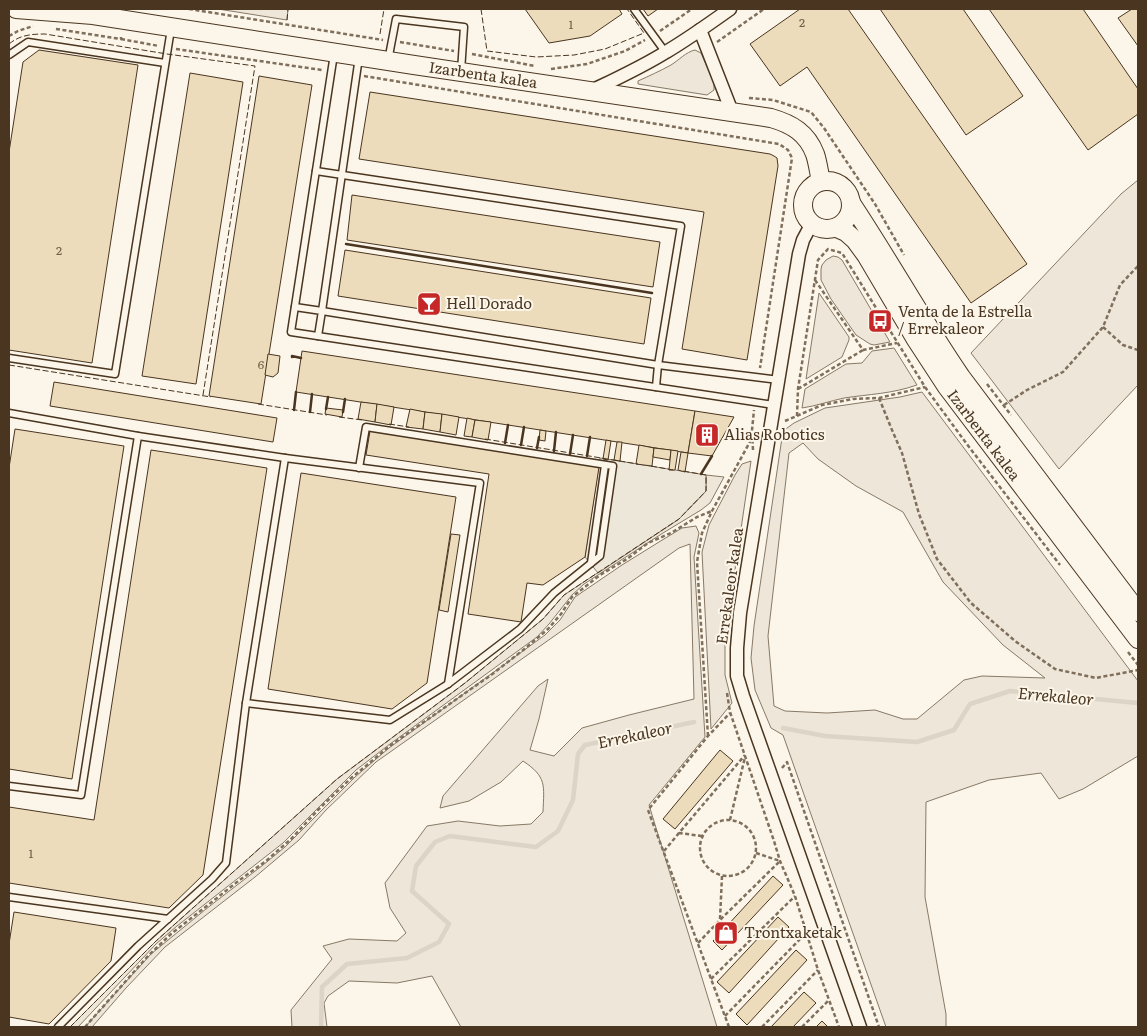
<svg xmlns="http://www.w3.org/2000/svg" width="1147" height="1036" viewBox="0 0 1147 1036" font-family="Literata,serif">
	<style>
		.green { fill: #ede6d9; stroke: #887966; fill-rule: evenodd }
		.parking { fill: #ede7d9; stroke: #887966 }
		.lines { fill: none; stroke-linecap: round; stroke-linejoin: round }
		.stream { stroke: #dcd4c6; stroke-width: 4.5 }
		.building { fill: #ecdcbc; stroke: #4a3520 }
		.lane-casing { stroke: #4a3520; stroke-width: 9 }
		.street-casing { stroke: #4a3520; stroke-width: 15 }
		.secondary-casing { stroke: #4a3520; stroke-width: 20 }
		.path { stroke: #7f6f5c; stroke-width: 2.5; stroke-dasharray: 4 2.5; stroke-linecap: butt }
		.lane { stroke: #fbf6e9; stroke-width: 6 }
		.street { stroke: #fbf6e9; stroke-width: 12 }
		.secondary { stroke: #fbf6e9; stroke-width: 18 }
		.fence { stroke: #4a3520; stroke-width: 1; stroke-dasharray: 6 2.5; stroke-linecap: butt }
		.wall { stroke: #4a3520; stroke-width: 2.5 }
		.labels { text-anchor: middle; stroke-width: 4; stroke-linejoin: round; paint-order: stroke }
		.number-label { font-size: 12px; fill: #725f47 }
		.street-label { font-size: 15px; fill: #4a3520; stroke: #fbf6e9 }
		.poi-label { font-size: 15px; fill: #4a3520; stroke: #fbf6e9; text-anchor: start }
		.water-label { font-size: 16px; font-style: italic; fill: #4a3520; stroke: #fbf6e9 }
	</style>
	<rect width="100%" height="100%" fill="#fbf6e9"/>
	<g class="green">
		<polygon points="218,9 288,9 287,20"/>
		<path d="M695 50 701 53 714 83V90L707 95 638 84V81C649 76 660 71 671 65 679 60 686 52 695 50Z"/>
		<polygon points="1138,180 1138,385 1059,469 971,353 1121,194"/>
		<polygon points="833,256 838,257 842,260 890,342 874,345 870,344 856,335 831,299 821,280 821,269 822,265 826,260"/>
		<polygon points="819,293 849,337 849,340 842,357 806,379"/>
		<path d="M894 348 917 385C891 394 870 394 844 398 830 401 816 406 802 408L805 389 846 364 862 363 872 351Z"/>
		<path d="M922 392 1138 681V756L1083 789 1059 799 1041 773 989 780 926 802 925 897 946 1014V1027H886L783 735 771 728 755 690 751 658 754 626 783 431 794 423 825 408 900 397ZM803 443 818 459 856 486 903 512 943 582 1003 645 1045 678 982 676 964 680 917 719H903L875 710 827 713 785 711 774 706 768 636 789 453Z"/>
		<polygon points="751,461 731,597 725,646 725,675 732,703 711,729 702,552 709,525 735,475 742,464"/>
		<polygon points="706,475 724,477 710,503 701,510 663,533 584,584 572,595 549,624 537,637 390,744 356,770 283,843 177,926 156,944 78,1027 70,1027 156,941 337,779 465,683 543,619 564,595 679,519 706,491"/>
		<path d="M696 526 699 533 694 557 705 737 649 805 717 1027H461L432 976 397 983 349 981 328 996 324 1003 327 1027H292L291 1010 332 959 323 946 349 939 397 941 406 933 390 908 385 883 427 826 458 821 500 826 531 824 543 812C544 785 547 777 523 761L501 782 469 801 440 808 443 796 538 686 548 679 539 719 530 750 554 756 582 728 629 715 694 699 690 544 679 548 376 762 326 810 299 840 255 877 165 947 126 988 92 1027H85L151 954 206 909 263 865 285 847 355 777 389 748 545 635 560 620 575 597 622 565 659 542 682 528Z"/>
	</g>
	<polygon class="parking" points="600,458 706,475 706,491 679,519 598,573 585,557"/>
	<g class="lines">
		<g class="stream">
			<polyline points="783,728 825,736 917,742 954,730 970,704 1010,691 1138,703"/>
			<polyline points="321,1027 322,987 347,964 407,958 439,942 449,924 412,891 416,866 435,842 450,836 536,847 558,831 573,800 578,754 585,745 694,722"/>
		</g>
	</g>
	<g class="building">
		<polygon points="525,9 619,9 622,14 590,36 549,43"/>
		<polygon points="643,9 658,9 648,16"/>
		<polygon points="800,9 848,9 1027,264 971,303 807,67 780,86 750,44"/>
		<polygon points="880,9 963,9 1023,96 966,135"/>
		<polygon points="989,9 1083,9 1138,89 1138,114 1088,150"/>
		<polygon points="1132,9 1138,9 1138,46 1118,18"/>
		<polygon points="39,50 138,65 92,363 9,350 9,152 23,62"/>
		<polygon points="190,73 243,82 196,384 142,376"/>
		<polygon points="259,76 312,85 261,404 209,396"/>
		<polygon points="370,92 770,154 774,156 777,158 778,166 747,360 682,349 704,212 359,159"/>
		<polygon points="352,195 660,242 653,287 347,240"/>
		<polygon points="345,250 651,298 644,344 338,296"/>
		<polygon points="302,351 695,411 688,453 296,392"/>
		<polygon points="268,354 280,356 278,373 273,377 265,375"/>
		<polygon points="54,382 277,418 273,442 50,406"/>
		<polygon points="361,402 377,404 375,422 358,419"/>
		<polygon points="377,404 394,407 391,425 375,422"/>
		<polygon points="326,408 343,410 342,417 325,414"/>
		<polygon points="410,409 425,412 423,429 406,427"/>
		<polygon points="695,411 734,417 712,456 688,453"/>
		<polygon points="425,412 442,414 440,432 423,429"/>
		<polygon points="442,414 459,417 456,435 440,432"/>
		<polygon points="467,418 475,420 472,437 464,436"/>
		<polygon points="475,420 491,422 488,440 472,437"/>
		<polygon points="15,429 124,446 72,779 9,769 9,468"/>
		<polygon points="540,430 546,431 545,441 539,440"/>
		<polygon points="370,431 599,467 585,557 543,585 527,583 521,622 468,614 489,474 366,455"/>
		<polygon points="606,440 611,441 608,460 603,459"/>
		<polygon points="617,442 622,442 620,461 614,460"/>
		<polygon points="639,445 654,448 652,466 636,464"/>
		<polygon points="654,448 671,450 670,460 653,457"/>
		<polygon points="151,450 267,468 203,875 169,908 9,883 9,807 94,820"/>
		<polygon points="671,450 678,451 675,470 669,470"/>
		<polygon points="681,452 688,453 685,472 678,470"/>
		<polygon points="301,473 456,497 427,683 392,709 268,689"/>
		<polygon points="451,534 460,535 448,612 439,610"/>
		<polygon points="720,750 733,761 675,829 663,819"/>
		<polygon points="773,876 783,885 722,950 713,941"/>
		<polygon points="14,912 116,928 111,961 49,1024 9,1017 9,944"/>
		<polygon points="778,917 789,927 729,993 717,982"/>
		<polygon points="796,950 807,960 747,1025 736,1014"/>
		<polygon points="804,992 816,1003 793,1027 771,1027"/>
		<polygon points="822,1021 828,1027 816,1027"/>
	</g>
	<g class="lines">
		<defs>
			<g id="lane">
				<polyline points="634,9 666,53"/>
				<polyline points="334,54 291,332 774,405"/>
				<polyline points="9,55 28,42 165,63"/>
				<polyline points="359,57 322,311 658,365 779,380"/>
				<polyline points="388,61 396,19 464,27 461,71"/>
				<polyline points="316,171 681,226 658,365 656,387"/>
				<polyline points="295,307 322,311 318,336"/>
				<polyline points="9,358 115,374 171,29"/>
				<polyline points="9,413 138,436 285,458 480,483 448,684"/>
				<polyline points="285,458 246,703 390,720 448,684 520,629 554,593 600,556 613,466 366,427 359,468"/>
				<polyline points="591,563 605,465"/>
				<polyline points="9,786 81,795 138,436"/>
				<polyline points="9,897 168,919"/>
				<polyline points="58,1027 138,946 212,879 226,863 246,703"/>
			</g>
			<g id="street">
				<polyline points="700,30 732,112"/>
				<path d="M591 91C616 79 642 67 666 52 688 39 709 24 730 9"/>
				<polyline points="811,225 803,240 799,254 740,613 737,648 737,676 743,696 860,1027"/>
			</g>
			<g id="secondary">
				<path id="s1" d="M16 9 93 15 414 65 771 118C792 124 807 133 815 154 818 163 819 173 821 181"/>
				<circle cx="827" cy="205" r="24"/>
				<path d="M851 203C889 260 922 320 961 377L1138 612"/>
				<path id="s2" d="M837 228 846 232 855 240 866 255 915 338 947 387 1138 639"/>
			</g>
		</defs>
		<use href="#lane" class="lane-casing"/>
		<use href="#street" class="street-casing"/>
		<use href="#secondary" class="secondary-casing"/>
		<g class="path">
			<polyline points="189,9 383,40"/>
			<polyline points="56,29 121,39 121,37"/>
			<polyline points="660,31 692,9"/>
			<polyline points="9,36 18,31 33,26"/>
			<polyline points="121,39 159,46"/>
			<polyline points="400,42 454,51"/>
			<polyline points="717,42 764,9"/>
			<polyline points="176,49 322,70"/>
			<polyline points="472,54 535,66"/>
			<polyline points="551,69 587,64 625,51 645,40"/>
			<polyline points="364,76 779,144 788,150 792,158 760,368"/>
			<polyline points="749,98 773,100 811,112 824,128 875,204 904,255"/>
			<polyline points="815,280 863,350 897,343"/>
			<polyline points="1103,327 1123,345 1138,350"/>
			<polyline points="987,384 1011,415"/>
			<polyline points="798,389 863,350"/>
			<polyline points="879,398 892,430 902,453 919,514 937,559 971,603 1015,641 1055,669 1096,678 1138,670"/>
			<polyline points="1004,405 1027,390 1063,372 1103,327 1120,285 1138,266"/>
			<polyline points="797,416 798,389 818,260 828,249 842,253 925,387 966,443 1060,565"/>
			<polyline points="785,421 822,405 853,399 879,398 925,387"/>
			<polyline points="753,450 752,430 754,410"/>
			<polyline points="1128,652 1138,665"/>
			<polyline points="727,693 730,712 774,841 780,861 795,896 818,970 839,1027"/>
			<polyline points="708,736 697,562 702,533 712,511 751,440"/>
			<polyline points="782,768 787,762 879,1027"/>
			<circle cx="728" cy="848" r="28"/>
			<polyline points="730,820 745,757"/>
			<polyline points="702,836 679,833 745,755"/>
			<polyline points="664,851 679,833"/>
			<polyline points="756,853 780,861"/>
			<polyline points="720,919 722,876"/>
			<polyline points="698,943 720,920 780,861"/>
			<polyline points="711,979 795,896"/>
			<polyline points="725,1016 806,933"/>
			<polyline points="85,1027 148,956 171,934 241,879 266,861 291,839 318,810 350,779 391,745 491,675 522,651 548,629 561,614 572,597 600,575 627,559 648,543 671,533 697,517 712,511"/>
			<polyline points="729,1027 648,810 708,736 730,713"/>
			<polyline points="762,1027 818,970"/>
			<polyline points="802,1027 829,1000"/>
		</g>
		<use href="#lane" class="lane"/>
		<use href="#street" class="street"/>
		<use href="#secondary" class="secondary"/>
		<g class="fence">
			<polyline points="481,9 487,51 536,57 574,55 605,49 644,33 627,9"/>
			<polyline points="287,20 288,9"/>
			<polyline points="380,34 384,9"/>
			<path d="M9 44C20 35 31 34 45 34L167 54 255 66 203 395"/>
			<polyline points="9,365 211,397"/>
			<polyline points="258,404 327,415"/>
			<polyline points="339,417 362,420"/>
			<polyline points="389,424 409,427"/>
			<polyline points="485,439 638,464"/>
			<polyline points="651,466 673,470"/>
			<polyline points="70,1027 156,941 337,779 465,683 543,619 564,595 679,519 706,491 706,475 683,471"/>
		</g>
		<g class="wall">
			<polyline points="346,244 652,293"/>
			<polyline points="292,357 292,356 301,358"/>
			<polyline points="326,409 328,397"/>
			<polyline points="294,410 296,392"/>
			<polyline points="310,412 312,394"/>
			<polyline points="343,412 345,399"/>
			<polyline points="505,443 508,425"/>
			<polyline points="521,445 524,427"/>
			<polyline points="537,448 539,437"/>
			<polyline points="554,451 556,432"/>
			<polyline points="570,454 573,435"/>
			<polyline points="587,456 590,437"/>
			<polyline points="701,474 712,456"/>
		</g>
	</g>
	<defs>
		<symbol id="bar-square" viewBox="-11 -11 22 22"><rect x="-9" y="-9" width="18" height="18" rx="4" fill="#c62828" stroke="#fbf6e9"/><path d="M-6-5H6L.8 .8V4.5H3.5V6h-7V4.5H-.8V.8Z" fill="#fff"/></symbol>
		<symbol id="bus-square" viewBox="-11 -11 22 22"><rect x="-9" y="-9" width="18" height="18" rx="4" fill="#c62828" stroke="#fbf6e9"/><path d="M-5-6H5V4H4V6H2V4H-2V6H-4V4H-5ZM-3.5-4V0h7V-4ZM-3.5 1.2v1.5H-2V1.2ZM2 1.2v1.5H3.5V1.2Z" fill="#fff"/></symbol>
		<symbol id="building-square" viewBox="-11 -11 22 22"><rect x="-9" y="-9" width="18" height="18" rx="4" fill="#c62828" stroke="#fbf6e9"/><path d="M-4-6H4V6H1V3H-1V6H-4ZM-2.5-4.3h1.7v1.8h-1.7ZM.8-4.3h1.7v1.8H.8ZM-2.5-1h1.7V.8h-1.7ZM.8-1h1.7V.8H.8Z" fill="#fff"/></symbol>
		<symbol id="shop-square" viewBox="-11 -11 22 22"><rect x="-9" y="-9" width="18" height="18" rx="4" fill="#c62828" stroke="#fbf6e9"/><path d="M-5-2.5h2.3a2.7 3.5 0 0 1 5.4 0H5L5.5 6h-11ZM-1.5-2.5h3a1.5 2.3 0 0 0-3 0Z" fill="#fff"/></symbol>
	</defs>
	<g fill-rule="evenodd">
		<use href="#bar-square" x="415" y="290" width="28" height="28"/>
		<use href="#bus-square" x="866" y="307" width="28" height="28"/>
		<use href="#building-square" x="693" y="421" width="28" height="28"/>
		<use href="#shop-square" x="712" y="919" width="28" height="28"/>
	</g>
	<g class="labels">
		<g class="number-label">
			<text x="802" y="27">2</text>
			<text x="571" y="29">1</text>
			<text x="59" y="255">2</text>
			<text x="261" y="369">6</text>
			<text x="31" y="858">1</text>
		</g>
		<g class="street-label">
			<text dy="5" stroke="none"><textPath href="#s1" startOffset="472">Izarbenta kalea</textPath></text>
			<text dy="5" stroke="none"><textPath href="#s2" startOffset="256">Izarbenta kalea</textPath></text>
			<text transform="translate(730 586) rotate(-82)" y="5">Errekaleor kalea</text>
		</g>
		<g class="poi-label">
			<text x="446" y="309">Hell Dorado</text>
			<text x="898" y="317">Venta de la Estrella<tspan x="898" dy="17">/ Errekaleor</tspan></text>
			<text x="724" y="440">Alias Robotics</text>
			<text x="744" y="938">Trontxaketak</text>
		</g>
		<g class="water-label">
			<text transform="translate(1056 696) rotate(5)" y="6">Errekaleor</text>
			<text transform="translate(635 735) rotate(-12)" y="6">Errekaleor</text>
		</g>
	</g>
	<rect width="1147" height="1036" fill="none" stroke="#4a3520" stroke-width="20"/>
</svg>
